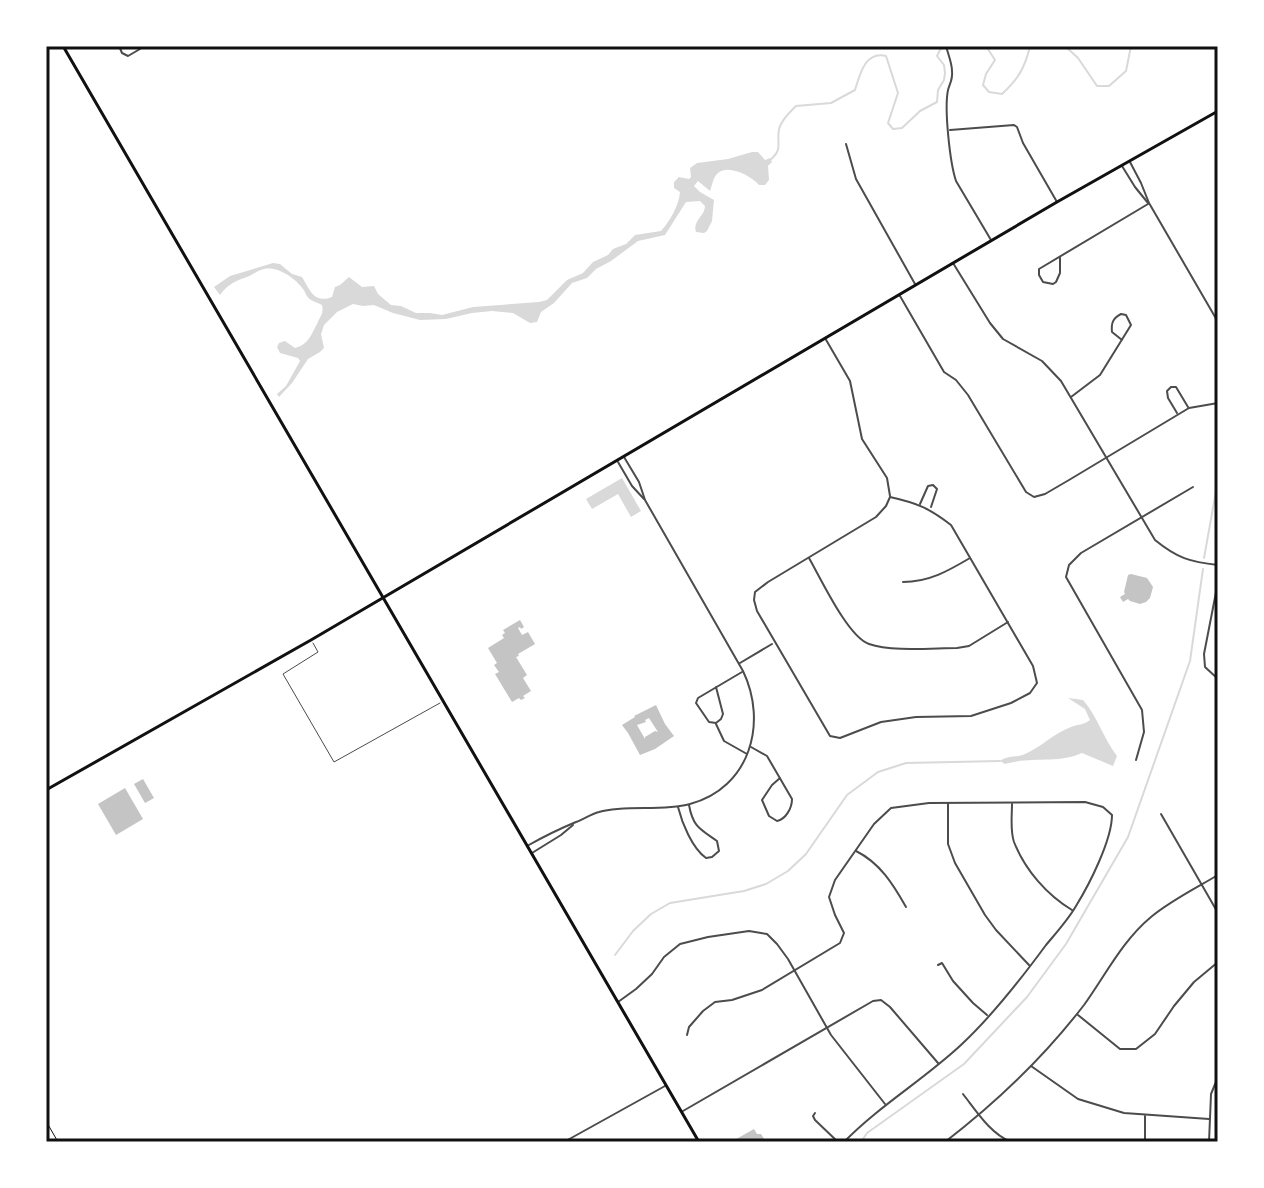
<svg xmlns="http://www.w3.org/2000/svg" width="1264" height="1188" viewBox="0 0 1264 1188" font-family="Signika,sans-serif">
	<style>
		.water { fill: #d9d9d9 }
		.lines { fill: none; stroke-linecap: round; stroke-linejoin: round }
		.stream { stroke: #d9d9d9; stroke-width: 2 }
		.building { fill: #c4c4c4; fill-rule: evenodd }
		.path { stroke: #111; stroke-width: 1 }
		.service { stroke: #4c4c4c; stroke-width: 1 }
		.minor { stroke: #4c4c4c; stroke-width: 2 }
		.secondary { stroke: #111; stroke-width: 3 }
		.neatline { fill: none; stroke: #111; stroke-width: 3 }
	</style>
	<rect width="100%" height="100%" fill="#fff"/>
	<g class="water">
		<path d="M752 152H758L765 160 770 158 772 162 768 166 769 180 765 185H759C751 176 729 164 718 173 713 177 712 186 710 191L698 181 694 186 700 192 714 200 712 221 707 231 704 233 696 232C692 221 705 216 705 206L700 201 686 202 665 235 638 241 611 261 596 269 587 278 572 283 554 303 541 312 537 322 530 323 513 313 492 311 472 313 446 319 420 320 393 313 374 305 363 306 353 304 337 312 324 325 321 334 324 348 320 352 308 359 292 383 279 397 277 394 286 386 300 361 298 358 280 353 277 347 279 343 285 341 295 348C308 345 311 335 317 324 320 316 324 314 322 305 319 303 314 302 311 300 306 297 306 293 303 289 295 278 278 266 264 269 258 270 253 275 247 277 235 281 227 285 220 295L214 287 230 276 273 263 280 264 292 274 302 277C310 290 314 304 332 297L335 287 340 285 349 277 362 287 374 286 378 294 391 305 401 306 416 313H430L442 315 473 307 539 302 547 300 567 280 583 273 593 262 608 255 613 249 626 244 635 235 661 231C670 221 679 205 680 192L674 188V182L679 177 689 179 691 177 690 168 697 163 728 159Z"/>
		<polygon points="622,478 641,511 631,517 618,494 592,509 586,499"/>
		<path d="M1068 698 1083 700C1098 717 1103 738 1117 756L1113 766 1082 753C1058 764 1030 756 1005 764L1000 761C1008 755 1016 758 1025 754 1040 748 1054 733 1071 727 1079 724 1084 725 1090 720L1085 709Z"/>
	</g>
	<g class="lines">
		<g class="stream">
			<path d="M986 46 995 60 986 74 983 85 989 92 1002 94C1018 79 1025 68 1030 46"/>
			<polyline points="1065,46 1078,58 1097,86 1109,86 1126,71 1131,46"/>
			<path d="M769 161C784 149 776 144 779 129 781 120 790 112 796 106L831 103 855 90C860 74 865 51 886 56L898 93 888 123 893 129 902 128 920 111 937 102 938 90 944 80 945 73 944 65 937 56 940 50 944 46"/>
			<polyline points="1204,558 1218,480"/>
			<polyline points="615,955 633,931 651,914 670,903 744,891 766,884 788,871 806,854 847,795 878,772 906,763 1000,761"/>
			<polyline points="861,1142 867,1133 964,1064 1027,997 1066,944 1128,837 1190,661 1203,569"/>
		</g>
	</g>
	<g class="building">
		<polygon points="1131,574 1147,578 1153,587 1150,598 1146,602 1140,604 1130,601 1128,599 1123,602 1120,597 1125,594 1124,592 1128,575"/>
		<polygon points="520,620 524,627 521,629 520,627 518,628 522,635 528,632 535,644 518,654 519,656 516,657 527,675 523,678 531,691 523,696 525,698 521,700 519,698 512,702 495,674 499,672 494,665 497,663 488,648 504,638 502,635 505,633 503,630"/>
		<path d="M656 705 665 724 674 736 655 749 640 755 628 733 622 725 635 717 634 716ZM649 718 658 732 655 731 645 737V739L637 725 646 722 645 720Z"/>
		<polygon points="143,779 154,798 145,803 134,784"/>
		<polygon points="125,788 143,819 116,835 98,804"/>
		<polygon points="754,1129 757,1134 761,1134 766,1142 731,1142"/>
	</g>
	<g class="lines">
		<polyline class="path" points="46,1121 58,1142"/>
		<polyline class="service" points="313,643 318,652 283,674 334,762 440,703"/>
		<g class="minor">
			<polyline points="119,46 122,53 128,56 140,49 138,46"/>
			<path d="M946 46C948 54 952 63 952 71 953 79 950 83 948 90 944 109 950 163 956 181L991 240"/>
			<polyline points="950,130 1014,125 1017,127 1023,143 1057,202"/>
			<polyline points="846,144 856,179 915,284"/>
			<polyline points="1130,162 1141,183 1149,203 1218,322"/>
			<polyline points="1122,166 1135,187 1148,203"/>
			<polyline points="1060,257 1060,273 1056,282 1053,284 1043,282 1039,275 1039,269 1148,204"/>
			<path d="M953 263 990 323 1003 339 1042 361 1061 381 1155 540C1177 558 1190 562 1218 565"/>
			<polyline points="900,296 944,372 956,380 968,395 1026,492 1034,497 1045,494 1069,480 1189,408 1218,403"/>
			<polyline points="825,338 850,381 862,439 887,478 890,496"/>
			<path d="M1071 397 1100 375 1131 325 1126 315 1121 314C1113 318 1111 323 1112 332L1122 340"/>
			<polyline points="1177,413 1168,398 1167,391 1171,387 1176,387 1188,407"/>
			<polyline points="618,462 632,486 644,499"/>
			<path d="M890 497C917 503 929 508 951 525L1033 666 1037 683 1030 693 1011 703 971 716 916 717 881 722 840 738 830 736 757 611 754 600 755 592 768 582 876 517 886 506Z"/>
			<polyline points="920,504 928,486 933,485 937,489 931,507"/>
			<path d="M809 558C821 579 848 637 869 644 891 652 933 648 957 648L969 646 1008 622"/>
			<path d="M903 582C929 582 948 571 970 558"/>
			<polyline points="1218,582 1204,654 1205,667 1218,679"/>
			<polyline points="740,663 772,644"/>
			<polyline points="716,687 723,714 721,719 716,723 709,722 696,703 698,698 742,672"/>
			<polyline points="716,724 724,741 747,754"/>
			<path d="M751 747 767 756 792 799C792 808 786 819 777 821L769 816 762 800 772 785 780 778"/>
			<polyline points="1136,760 1144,732 1142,710 1066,577 1069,565 1081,553 1193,487"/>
			<polyline points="948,803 948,844 955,863 985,915 996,930 1029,965"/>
			<path d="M1012 804C1012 815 1010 831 1014 842 1025 870 1047 895 1072 910"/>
			<path d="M678 807C682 823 692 848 706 858L712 857 719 851 717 841C700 829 693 827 689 805"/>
			<polyline points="1161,814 1218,913"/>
			<path d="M527 846C543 837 559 829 576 822 584 819 591 814 599 812 628 804 660 812 690 804 750 788 768 723 743 671L645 500 639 482 624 457"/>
			<path d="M856 851C880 863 893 884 906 907"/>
			<polyline points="532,853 561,835 573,825"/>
			<polyline points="938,965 942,963 953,981 973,1003 987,1015"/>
			<polyline points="618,1002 636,989 652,974 664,957 680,944 708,937 749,931 767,934 777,944 788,959 831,1035 885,1104"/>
			<polyline points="1078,1015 1120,1049 1136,1049 1155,1034 1174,1006 1194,982 1218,962"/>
			<path d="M687 1035 689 1027 703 1011 715 1002 732 1000 762 990 840 943 844 933 835 915 829 897 835 880 874 824 891 808 929 803 1085 802 1103 807 1112 815C1112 840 1089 885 1076 906 1068 920 1056 933 1046 945 1021 979 993 1015 962 1044 925 1079 880 1105 844 1142"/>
			<polyline points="1031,1066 1078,1099 1124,1113 1209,1119"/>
			<path d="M963 1094C977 1112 990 1133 1011 1142"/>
			<polyline points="683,1111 873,1001 881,1000 890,1007 938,1063"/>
			<polyline points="815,1113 813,1116 815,1120 838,1142"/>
			<polyline points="564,1142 665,1086"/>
			<path d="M945 1142C997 1102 1044 1057 1084 1005 1105 976 1122 941 1151 917 1170 901 1196 888 1218 875"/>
			<polyline points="1145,1142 1145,1116"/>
			<polyline points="1209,1142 1211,1094 1218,1077"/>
		</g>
		<g class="secondary">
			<polyline points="63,46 699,1142"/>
			<polyline points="46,790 311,640 1057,202 1218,111"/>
		</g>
	</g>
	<rect width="1264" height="1188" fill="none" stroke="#ffffff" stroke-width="96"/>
	<rect x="48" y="48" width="1168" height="1092" class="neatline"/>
</svg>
